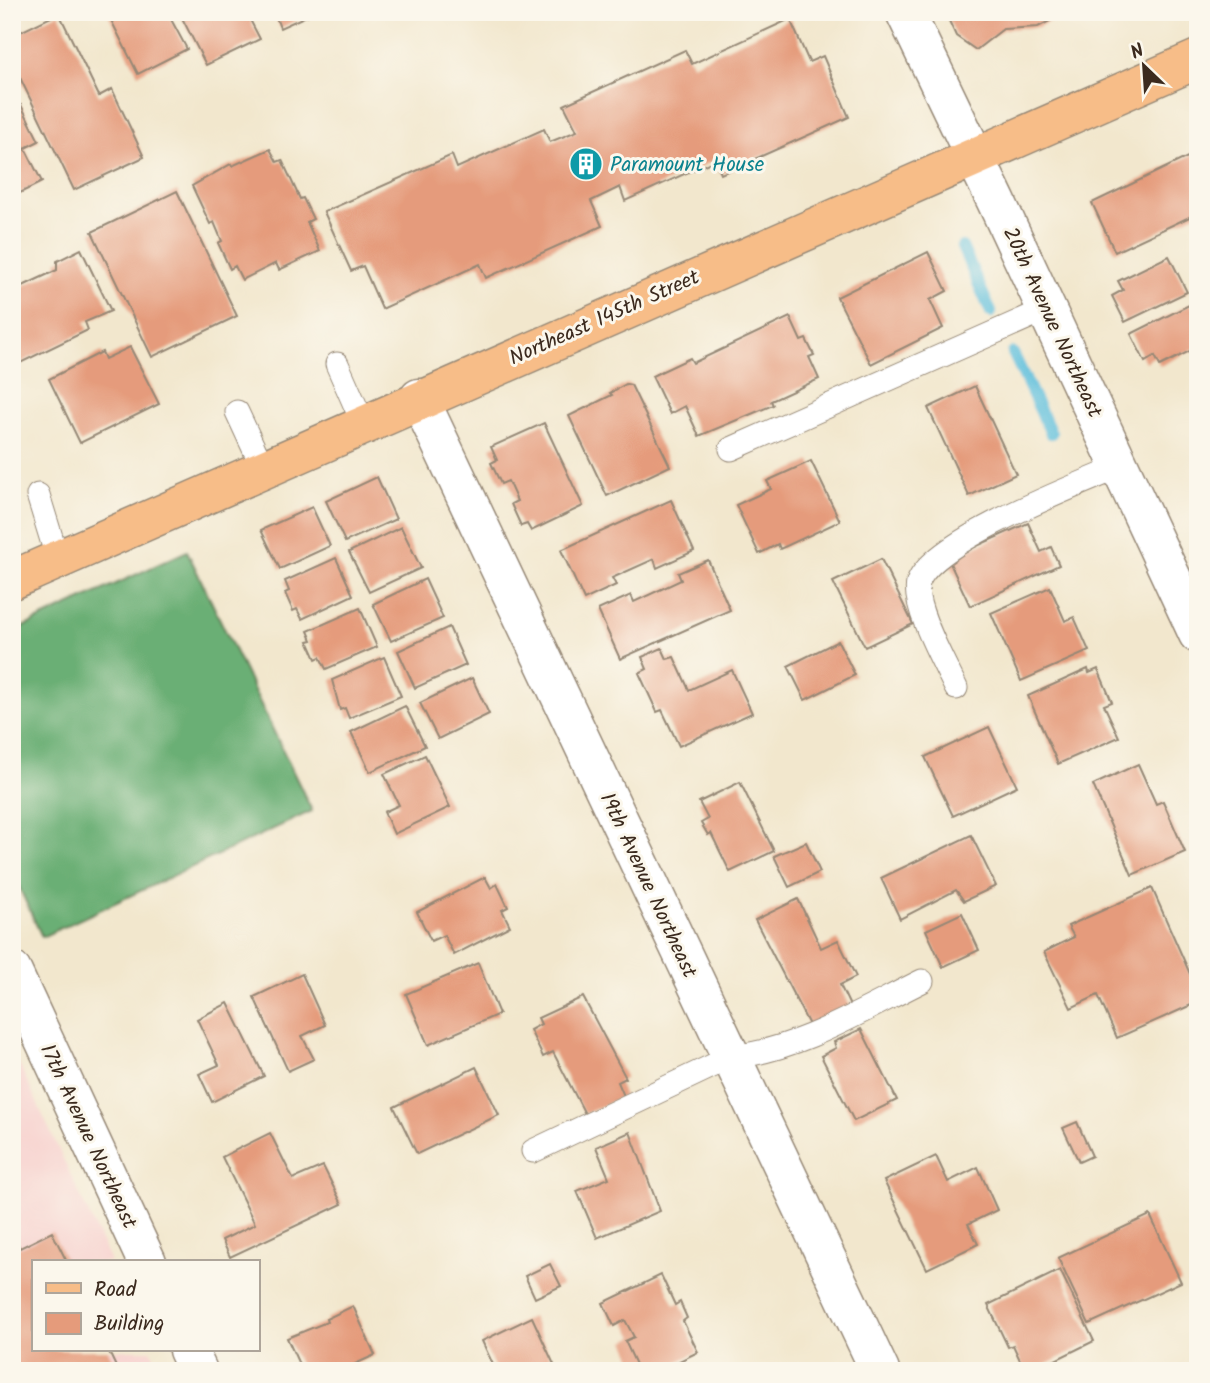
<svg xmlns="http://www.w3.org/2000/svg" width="1210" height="1383" viewBox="0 0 1210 1383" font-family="Kalam,sans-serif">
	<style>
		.built { fill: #f7d0cd }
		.forest { fill: #6aaf74; stroke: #526c49; stroke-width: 2 }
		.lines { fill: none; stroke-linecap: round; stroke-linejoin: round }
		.stream { stroke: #5cbedb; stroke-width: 12 }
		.building { fill: #e59b7b }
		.lane-casing { stroke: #968876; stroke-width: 25 }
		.street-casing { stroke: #968876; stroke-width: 41 }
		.primary-casing { stroke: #968876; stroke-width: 41 }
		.lane { stroke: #fff; stroke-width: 23 }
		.street { stroke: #fff; stroke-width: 38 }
		.primary { stroke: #f7bd88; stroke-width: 38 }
		.labels { text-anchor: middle; stroke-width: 6; stroke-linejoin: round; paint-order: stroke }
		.culture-label { font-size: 21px; fill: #0d838f; stroke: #fbf7ec; text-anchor: start }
		.street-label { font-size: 21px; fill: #3b2a1e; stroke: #fbf7ec }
	</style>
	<rect width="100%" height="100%" fill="#fbf7ec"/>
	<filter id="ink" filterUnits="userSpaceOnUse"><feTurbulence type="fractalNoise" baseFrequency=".0143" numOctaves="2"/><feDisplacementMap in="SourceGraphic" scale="14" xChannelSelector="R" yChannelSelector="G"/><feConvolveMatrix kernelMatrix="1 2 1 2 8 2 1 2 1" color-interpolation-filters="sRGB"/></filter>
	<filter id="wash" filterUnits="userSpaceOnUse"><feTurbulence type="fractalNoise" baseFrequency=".00686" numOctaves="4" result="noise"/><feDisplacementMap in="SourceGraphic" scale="28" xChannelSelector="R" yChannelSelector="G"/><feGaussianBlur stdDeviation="1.57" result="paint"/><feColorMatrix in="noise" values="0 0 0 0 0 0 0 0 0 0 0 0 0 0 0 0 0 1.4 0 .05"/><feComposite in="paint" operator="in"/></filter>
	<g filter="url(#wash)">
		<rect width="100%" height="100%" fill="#f2e7cd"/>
		<polygon class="built" points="12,1049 111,1262 33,1262 33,1350 151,1350 161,1371 12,1371"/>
		<polygon class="forest" points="187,551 312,811 42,937 12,872 12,632"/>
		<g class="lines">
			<g class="stream">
				<polyline points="962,247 991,312"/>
				<polyline points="1013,353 1051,433"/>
			</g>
		</g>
		<g id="blocks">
			<g class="building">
				<polygon points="107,12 167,12 187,49 138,74"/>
				<polygon points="179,12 246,12 260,39 206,65"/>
				<polygon points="274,12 315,12 280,28"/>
				<polygon points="945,12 1067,12 1038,27 1003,29 976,50 956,36"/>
				<polygon points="59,13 99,96 112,89 144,157 74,190 12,61 12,36"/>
				<polygon points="790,19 809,62 823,56 849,117 721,174 715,160 625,201 620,187 591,201 602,226 486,278 480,264 382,309 363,266 351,271 324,212 452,155 457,168 544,129 550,142 577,131 564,105 685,50 692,64"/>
				<polygon points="21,105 39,141 25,148 42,182 12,197 12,109"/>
				<polygon points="270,149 277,162 282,160 300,199 303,198 313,219 307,222 320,251 279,270 276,263 242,280 235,266 230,269 218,243 222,241 214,222 210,224 192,186 231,164 232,166"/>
				<polygon points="1198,152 1198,213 1115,252 1092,203"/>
				<polygon points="177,191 237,316 152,357 92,232"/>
				<polygon points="81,249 111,311 85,322 88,330 12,367 12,291 57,270 57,261"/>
				<polygon points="928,252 947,291 930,300 943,328 871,364 837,297"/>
				<polygon points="1169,256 1187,292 1125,322 1112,296 1123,290 1118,281"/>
				<polygon points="1191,304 1198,317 1198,347 1160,366 1155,356 1145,362 1131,334"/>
				<polygon points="790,317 801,341 806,339 814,355 809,357 819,379 771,401 773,405 699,436 685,406 670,414 652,376 690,358 693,363"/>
				<polygon points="130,347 159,404 80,443 49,379 102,352 105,359"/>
				<polygon points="626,384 631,385 670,466 607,496 569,416 612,395 610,393"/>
				<polygon points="975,386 1016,474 969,496 928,408"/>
				<polygon points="544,423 583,506 531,531 527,524 521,526 511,504 517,501 508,481 501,484 491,463 497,460 491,447"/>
				<polygon points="811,461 840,521 780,549 778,544 759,554 736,505 771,489 767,481"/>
				<polygon points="377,477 396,519 345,542 326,501"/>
				<polygon points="671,500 694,551 657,568 654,559 612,578 616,585 584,600 561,550"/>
				<polygon points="312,507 330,546 280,569 261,530"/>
				<polygon points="1028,523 1041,552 1051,547 1059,565 970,606 948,559"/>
				<polygon points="401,527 421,568 369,592 349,552"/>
				<polygon points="336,558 353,595 302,619 297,609 293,611 285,593 289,591 285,581"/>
				<polygon points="881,559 913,624 865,647 833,582"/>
				<polygon points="708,560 730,610 620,659 598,610 631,595 634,602 681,580 678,573"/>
				<polygon points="425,579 443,618 391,641 373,604"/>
				<polygon points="1050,587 1065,621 1074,617 1089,651 1021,681 991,613"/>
				<polygon points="360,608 377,647 326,669 320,657 316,659 308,641 312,640 308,631"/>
				<polygon points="449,627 466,665 415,688 398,651"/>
				<polygon points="838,641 855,675 805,700 788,666"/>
				<polygon points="662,648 667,659 674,657 689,690 732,670 752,713 679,746 662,710 657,712 639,673 647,669 642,657"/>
				<polygon points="384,657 401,696 349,718 345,708 340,710 332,680"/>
				<polygon points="1088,669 1089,673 1098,669 1112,702 1104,705 1119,737 1058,764 1028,696"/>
				<polygon points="472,678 489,714 438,739 420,703"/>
				<polygon points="405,706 425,746 370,772 351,732"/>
				<polygon points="989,727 1017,786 953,816 925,757"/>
				<polygon points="425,755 450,807 394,834 384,812 399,805 384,774"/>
				<polygon points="1138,764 1156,804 1163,801 1185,852 1132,875 1093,785"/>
				<polygon points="740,782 774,851 730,872 711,833 708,835 701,823 708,819 699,802"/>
				<polygon points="971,835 996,886 964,901 956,890 900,919 881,878"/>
				<polygon points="806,842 820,872 789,887 774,856"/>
				<polygon points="485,877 491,888 497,884 508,907 502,910 510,926 454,955 444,935 431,941 417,912"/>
				<polygon points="1152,888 1198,992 1198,1002 1117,1038 1098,995 1071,1008 1044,952 1074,937 1068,926"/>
				<polygon points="798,899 821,948 838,940 856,977 840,985 850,1006 809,1025 755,920"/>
				<polygon points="962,913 979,950 943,967 926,930"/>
				<polygon points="478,963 499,1014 428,1045 406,994"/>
				<polygon points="302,974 325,1025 302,1036 314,1059 288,1071 254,997"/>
				<polygon points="583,997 626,1078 618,1082 624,1096 585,1114 553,1052 543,1057 530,1030 541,1024 538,1018"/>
				<polygon points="228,1003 264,1076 212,1102 199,1074 219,1065 197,1019"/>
				<polygon points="861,1029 897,1100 854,1121 821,1056 836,1048 834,1042"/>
				<polygon points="476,1067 499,1115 417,1154 394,1107"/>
				<polygon points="1077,1122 1092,1156 1079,1162 1063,1128"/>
				<polygon points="630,1132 660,1211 597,1238 577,1191 609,1178 596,1147"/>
				<polygon points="270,1133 293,1179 323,1166 342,1204 230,1257 222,1240 255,1224 222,1157"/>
				<polygon points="936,1156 948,1182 978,1167 997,1210 968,1224 978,1244 927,1269 884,1181"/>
				<polygon points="1150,1215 1181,1282 1089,1324 1058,1258"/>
				<polygon points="12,1232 20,1248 52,1232 67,1262 33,1262 33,1350 108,1350 118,1371 12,1371"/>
				<polygon points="550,1264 561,1286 535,1298 525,1276"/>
				<polygon points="1060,1270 1094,1341 1033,1371 1025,1371 1013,1345 1008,1347 988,1305"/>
				<polygon points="661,1275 675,1305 680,1302 687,1318 683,1321 698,1352 659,1371 639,1371 625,1341 634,1337 625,1320 614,1326 603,1303"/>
				<polygon points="353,1306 375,1355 355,1364 357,1368 350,1371 302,1371 287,1338 327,1322 326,1319"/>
				<polygon points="532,1317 557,1371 496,1371 482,1341"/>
			</g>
		</g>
	</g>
	<g filter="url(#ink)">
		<use href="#blocks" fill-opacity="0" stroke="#968876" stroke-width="2"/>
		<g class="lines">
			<defs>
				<g id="lane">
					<polyline points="337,364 363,423"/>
					<polyline points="237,412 263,468"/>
					<polyline points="731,449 1047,309"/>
					<polyline points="38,495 58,560"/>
					<path d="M956 688C946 666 912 606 918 583 931 541 1078 485 1120 467"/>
					<path d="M533 1151 731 1057C799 1050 861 1011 922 981"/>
				</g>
				<g id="street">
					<polyline points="905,12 996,201 1198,634"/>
					<polyline points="419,398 880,1371"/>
					<polyline points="12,971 147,1262"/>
					<polyline points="188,1350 198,1371"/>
				</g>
				<polyline id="primary" points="12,580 1198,59"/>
			</defs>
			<use href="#lane" class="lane-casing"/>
			<use href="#street" class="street-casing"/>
			<use href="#primary" class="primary-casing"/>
			<use href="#lane" class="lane"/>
			<use href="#street" class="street"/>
			<use href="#primary" class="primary"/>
		</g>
	</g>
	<defs>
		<symbol id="building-disc" viewBox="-11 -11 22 22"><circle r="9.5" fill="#0f9aa8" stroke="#fbf7ec"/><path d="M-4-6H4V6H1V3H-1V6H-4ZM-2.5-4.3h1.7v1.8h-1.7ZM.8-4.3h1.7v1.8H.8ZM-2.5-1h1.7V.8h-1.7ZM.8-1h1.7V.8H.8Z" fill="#fff"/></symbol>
	</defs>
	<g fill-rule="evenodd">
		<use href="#building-disc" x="567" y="145" width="38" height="38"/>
	</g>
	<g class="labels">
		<g class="culture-label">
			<text x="610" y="171">Paramount House</text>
		</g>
		<g class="street-label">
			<text transform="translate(604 317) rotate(-24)" y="7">Northeast 145th Street</text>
			<text transform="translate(1053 322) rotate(65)" y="7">20th Avenue Northeast</text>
			<text transform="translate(649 885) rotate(65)" y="7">19th Avenue Northeast</text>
			<text transform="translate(89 1136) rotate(65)" y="7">17th Avenue Northeast</text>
		</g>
	</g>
	<rect width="1210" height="1383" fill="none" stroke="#fbf7ec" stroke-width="42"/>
	<rect x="32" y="1260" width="228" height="91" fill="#fbf7ec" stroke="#aea59a" stroke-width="2"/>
	<rect x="46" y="1283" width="35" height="10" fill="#f7bd88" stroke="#aea59a" stroke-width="2"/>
	<text x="94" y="1296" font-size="21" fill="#3b2a1e">Road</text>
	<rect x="46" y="1313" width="35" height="21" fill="#e59b7b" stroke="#aea59a" stroke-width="2"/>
	<text x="94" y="1330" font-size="21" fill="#3b2a1e">Building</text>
	<g transform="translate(1144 66) rotate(335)" stroke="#fbf7ec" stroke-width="5" paint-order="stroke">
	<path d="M0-5L12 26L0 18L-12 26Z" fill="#3b2a1e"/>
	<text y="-10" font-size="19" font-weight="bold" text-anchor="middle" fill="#3b2a1e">N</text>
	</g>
</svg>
